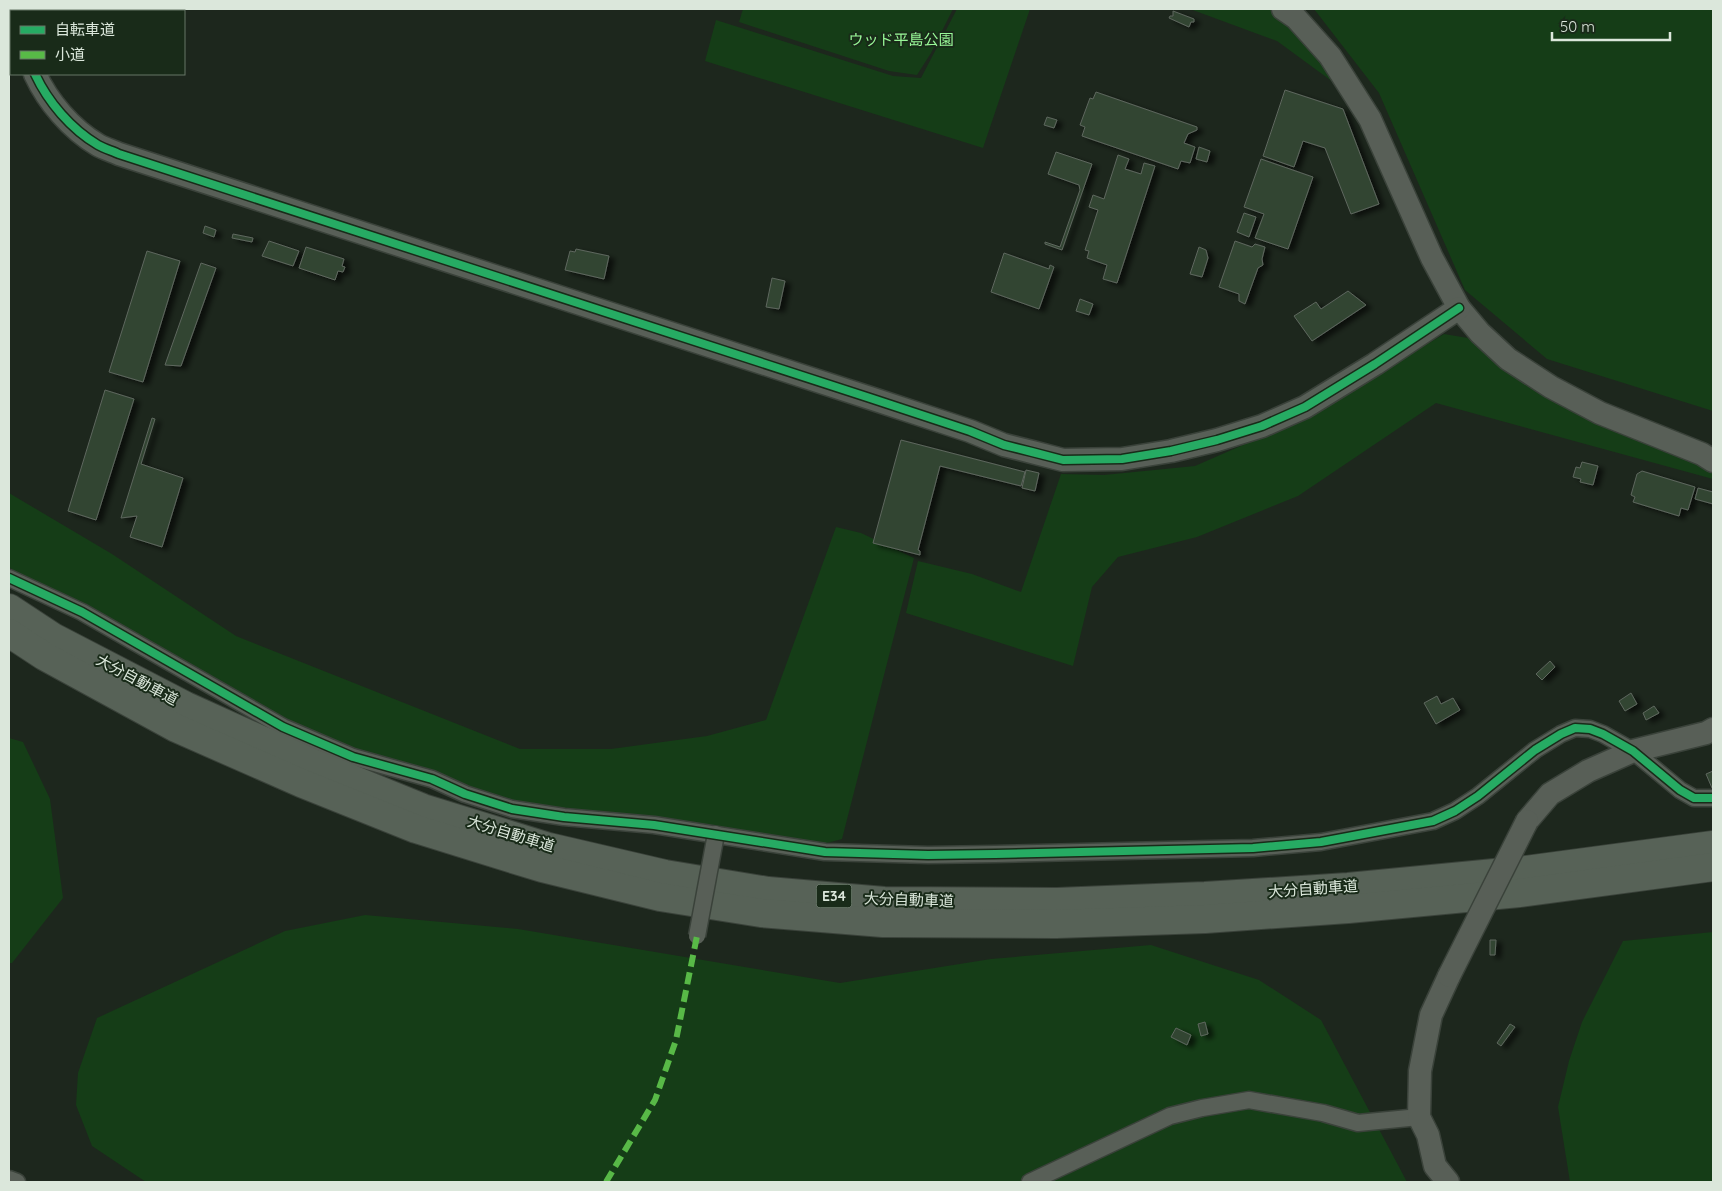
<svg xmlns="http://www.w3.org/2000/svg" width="1722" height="1191" viewBox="0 0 1722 1191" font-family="Quicksand,'Noto Sans JP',sans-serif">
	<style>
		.green { fill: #153d17 }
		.building { fill: #324533; stroke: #5e675e; filter: url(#shadow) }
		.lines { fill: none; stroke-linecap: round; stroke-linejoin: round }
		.street-casing { stroke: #3a423a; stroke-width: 19 }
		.secondary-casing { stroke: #3a423a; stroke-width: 25 }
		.highway-casing { stroke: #3a423a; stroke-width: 30 }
		.street { stroke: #585f57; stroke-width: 16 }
		.secondary { stroke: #585f57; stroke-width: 22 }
		.highway { stroke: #576257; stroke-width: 28 }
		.street-bridge-casing { stroke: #3a423a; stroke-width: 19; stroke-linecap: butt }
		.secondary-bridge-casing { stroke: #3a423a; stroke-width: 25; stroke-linecap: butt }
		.street-bridge { stroke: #585f57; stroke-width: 16 }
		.secondary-bridge { stroke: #585f57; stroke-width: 22 }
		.quiet { stroke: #58b947; stroke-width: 6; stroke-dasharray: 12 6; stroke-linecap: butt }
		.cycleway-casing { stroke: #192b19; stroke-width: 11 }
		.cycleway { stroke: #26ab63; stroke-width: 8 }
		.labels { text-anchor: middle; stroke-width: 4; stroke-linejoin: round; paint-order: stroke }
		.shield { fill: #192b19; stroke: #a1afa1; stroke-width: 1 }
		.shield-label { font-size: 14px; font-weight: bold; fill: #dbe7db }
		.park-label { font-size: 15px; fill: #99f898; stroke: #192b19 }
		.street-label { font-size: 15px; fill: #dbe7db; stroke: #192b19 }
	</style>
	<defs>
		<filter id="shadow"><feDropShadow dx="5.5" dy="3" stdDeviation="2.5" flood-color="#0009"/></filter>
	</defs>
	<rect width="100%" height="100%" fill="#1d271d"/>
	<g class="green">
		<polygon points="743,9 953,9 931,53 917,75 889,71 739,22"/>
		<polygon points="957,9 1030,9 983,148 705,61 716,20 893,76 921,78"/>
		<polygon points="1190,9 1274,9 1348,93 1277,41"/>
		<polygon points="1314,9 1713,9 1713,411 1547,359 1465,290 1379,93"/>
		<polygon points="1444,334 1468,338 1513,371 1602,422 1713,472 1713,479 1436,403 1298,496 1197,537 1118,557 1092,587 1073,666 906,613 918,561 972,574 1021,592 1061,474 1104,475 1195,466 1298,421"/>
		<polygon points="9,493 112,554 236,636 520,749 611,749 707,736 766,720 836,527 861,533 914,558 842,839 827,843 679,823 548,812 383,760 291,722 76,602 18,574 9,567"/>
		<polygon points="9,738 23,742 50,799 63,898 12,963 9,963"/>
		<polygon points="365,915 518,929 840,983 991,959 1151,945 1259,980 1321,1020 1407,1182 146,1182 92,1146 76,1105 78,1073 97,1018 285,931"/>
		<polygon points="1713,932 1713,1182 1570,1182 1558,1107 1569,1061 1582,1022 1623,941"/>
	</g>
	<g class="building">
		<polygon points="1173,11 1194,19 1194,22 1191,22 1189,27 1169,18 1170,16 1173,16"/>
		<polygon points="1285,90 1343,109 1379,204 1351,214 1325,148 1303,141 1294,167 1263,156"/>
		<polygon points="1096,92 1197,127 1197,130 1188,134 1184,143 1195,147 1190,163 1181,161 1178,169 1082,136 1085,127 1080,125 1090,98 1093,99"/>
		<polygon points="1047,117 1057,120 1054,128 1044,125"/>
		<polygon points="1199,147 1210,151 1207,162 1196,159"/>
		<polygon points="1056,152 1092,164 1062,250 1045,244 1045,242 1060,247 1080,190 1079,185 1048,174"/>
		<polygon points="1118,155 1129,159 1125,169 1141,174 1144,163 1155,166 1117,283 1103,279 1107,265 1087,258 1089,251 1085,250 1098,210 1089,207 1093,195 1104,199"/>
		<polygon points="1261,159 1313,177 1288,249 1255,238 1264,214 1244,207"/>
		<polygon points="1244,213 1256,217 1249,237 1237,232"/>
		<polygon points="205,226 216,230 214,237 203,233"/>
		<polygon points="233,234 253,238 252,242 232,238"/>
		<polygon points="269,241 299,251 293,266 262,256"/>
		<polygon points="1235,241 1252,247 1255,244 1265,247 1262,259 1263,265 1258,268 1245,304 1239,301 1239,294 1219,287"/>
		<polygon points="306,247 344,259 342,266 345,267 343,272 338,271 335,280 299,268"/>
		<polygon points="1199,247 1206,250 1208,258 1202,277 1190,274"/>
		<polygon points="576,249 609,256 604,279 565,270 570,251 575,252"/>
		<polygon points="147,251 180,261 143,382 109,372"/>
		<polygon points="1004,253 1049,269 1050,265 1054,267 1039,309 991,292"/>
		<polygon points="201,263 216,268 181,366 165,365"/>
		<polygon points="772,278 785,281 779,309 766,307"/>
		<polygon points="1348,291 1366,305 1312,341 1294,316 1316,302 1321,309"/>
		<polygon points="1080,299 1093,304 1089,315 1076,311"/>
		<polygon points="105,390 134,399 96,520 68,511"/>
		<polygon points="152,418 155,419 141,464 183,478 162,547 130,537 137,516 121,518"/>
		<polygon points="901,440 1025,472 1021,486 940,466 918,550 920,551 920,555 873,543"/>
		<polygon points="1582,462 1598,466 1593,485 1580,482 1581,479 1573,477 1576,467 1580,468"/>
		<polygon points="1026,470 1039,473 1035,491 1022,488"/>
		<polygon points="1642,471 1695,487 1688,510 1681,508 1679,516 1633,502 1635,497 1631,495 1637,474"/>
		<polygon points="1698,488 1713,492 1713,504 1695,499"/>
		<polygon points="1550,661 1555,667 1542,680 1536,674"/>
		<polygon points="1631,693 1637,704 1625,711 1619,701"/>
		<polygon points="1437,696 1441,704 1453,698 1460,710 1436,724 1424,703"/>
		<polygon points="1654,706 1659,713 1646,720 1643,713"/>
		<polygon points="1713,771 1713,787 1712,788 1706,774"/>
		<polygon points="1490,940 1496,940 1495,955 1490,955"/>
		<polygon points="1205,1022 1208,1034 1201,1036 1198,1024"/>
		<polygon points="1510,1024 1515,1027 1501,1046 1497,1043"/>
		<polygon points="1176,1028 1191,1035 1187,1045 1171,1037"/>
	</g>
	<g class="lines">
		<defs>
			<g id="street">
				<polyline points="9,578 82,612 283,727 353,757 432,779 465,794 512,809 564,817 654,825 825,852 928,855 995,854 1253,848 1321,842 1433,821 1455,811 1478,796 1535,750 1561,734 1575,728 1590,729 1603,734 1633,751 1680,790 1694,798 1713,798"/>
				<polyline points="9,1179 17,1182"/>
				<polyline points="1030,1182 1170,1116 1202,1108 1249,1100 1323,1113 1358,1123 1419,1117"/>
			</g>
			<g id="secondary">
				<polyline points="12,9 12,11"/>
				<polyline points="1283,9 1296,18 1330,56 1370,119 1432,258 1459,308 1480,333 1508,359 1551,387 1600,413 1702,454 1713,461"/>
				<path d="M35 74C48 102 71 129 98 145 105 149 113 151 119 154L870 398 970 431 1004 445 1032 452 1063 460 1122 459 1171 451 1217 440 1262 426 1305 407 1375 364 1459 308"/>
				<polyline points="1527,821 1550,794 1588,771 1633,751 1706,733 1713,729"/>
				<polyline points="1448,1182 1435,1166 1428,1135 1419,1117 1420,1071 1431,1015 1449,976"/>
			</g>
			<g id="highway">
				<polyline points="9,608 53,637 186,706 310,762 423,808 549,847 665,874 768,891 884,901 1057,902 1205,896 1348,887 1526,870 1713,845"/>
				<polyline points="9,633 44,656 176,728 301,783 416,829 542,868 660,897 761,913 883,923 1056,924 1205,919 1348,909 1519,893 1713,867"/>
			</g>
		</defs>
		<use href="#street" class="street-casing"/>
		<use href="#secondary" class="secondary-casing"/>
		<use href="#highway" class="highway-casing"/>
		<use href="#street" class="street"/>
		<use href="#secondary" class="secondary"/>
		<use href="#highway" class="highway"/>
		<defs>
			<polyline id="street-bridge" points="697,936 716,834"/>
			<polyline id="secondary-bridge" points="1449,976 1527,821"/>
		</defs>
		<use href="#street-bridge" class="street-bridge-casing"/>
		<use href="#secondary-bridge" class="secondary-bridge-casing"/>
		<use href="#street-bridge" class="street-bridge"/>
		<use href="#secondary-bridge" class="secondary-bridge"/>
		<polyline class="quiet" points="606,1182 655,1100 676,1040 697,936"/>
		<defs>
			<g id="cycleway">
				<path d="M35 74C48 102 71 129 98 145 105 149 113 151 119 154L870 398 970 431 1004 445 1032 452 1063 460 1122 459 1171 451 1217 440 1262 426 1305 407 1375 364 1459 308"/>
				<polyline points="9,578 82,612 283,727 353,757 432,779 465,794 512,809 564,817 654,825 825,852 928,855 995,854 1253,848 1321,842 1433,821 1455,811 1478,796 1535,750 1561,734 1575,728 1590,729 1603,734 1633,751 1680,790 1694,798 1713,798"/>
			</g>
		</defs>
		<use href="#cycleway" class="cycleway-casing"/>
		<use href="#cycleway" class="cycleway"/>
	</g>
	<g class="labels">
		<rect class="shield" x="816.5" y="884.5" width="35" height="23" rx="4"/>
		<g class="shield-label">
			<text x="834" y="901">E34</text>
		</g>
		<g class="park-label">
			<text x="901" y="45">ウッド平島公園</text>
		</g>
		<g class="street-label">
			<text transform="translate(137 680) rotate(28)" y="5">大分自動車道</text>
			<text transform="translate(511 834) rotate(17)" y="5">大分自動車道</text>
			<text transform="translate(1313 889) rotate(-4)" y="5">大分自動車道</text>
			<text transform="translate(909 900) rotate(2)" y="5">大分自動車道</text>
		</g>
	</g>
	<rect width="1722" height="1191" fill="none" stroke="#dbe7db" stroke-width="20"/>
	<rect x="10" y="10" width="175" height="65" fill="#192b19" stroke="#677667"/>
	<rect x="20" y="26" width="25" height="8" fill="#26ab63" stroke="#677667"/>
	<text x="55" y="35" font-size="15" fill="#dbe7db">自転車道</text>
	<rect x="20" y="51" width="25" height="8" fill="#58b947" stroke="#677667"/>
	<text x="55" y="60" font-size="15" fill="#dbe7db">小道</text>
	<path d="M1552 32v8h118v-8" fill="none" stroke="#dbe7db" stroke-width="2.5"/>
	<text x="1560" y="32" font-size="15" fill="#dbe7db" stroke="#192b19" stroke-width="4" paint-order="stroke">50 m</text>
</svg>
